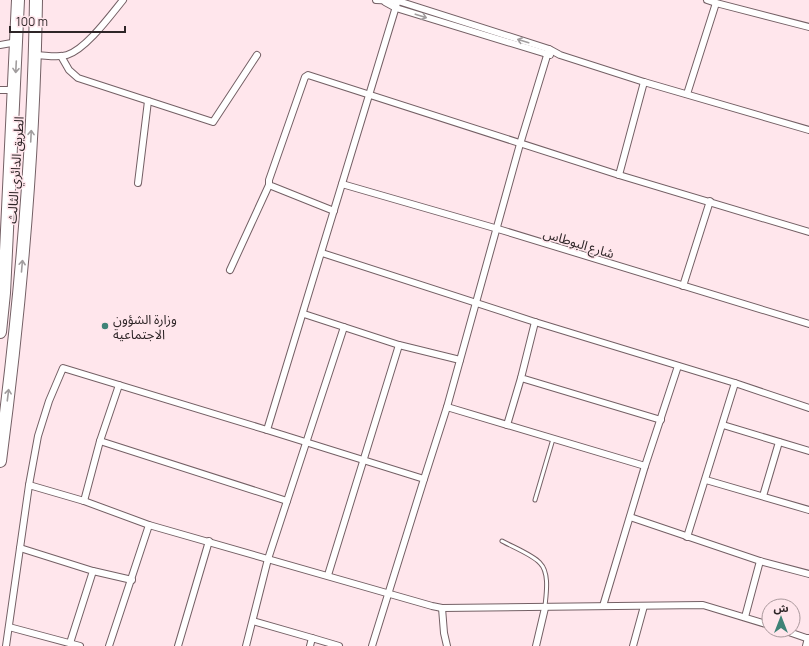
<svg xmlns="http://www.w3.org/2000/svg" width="809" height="646" viewBox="0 0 809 646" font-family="Manrope,'Noto Sans Arabic',sans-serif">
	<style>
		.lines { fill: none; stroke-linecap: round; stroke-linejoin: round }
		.lane-casing { stroke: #746065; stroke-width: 5 }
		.street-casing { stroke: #746065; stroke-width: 8 }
		.highway-casing { stroke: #746065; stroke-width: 14 }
		.lane { stroke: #fff; stroke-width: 3 }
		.street { stroke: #fff; stroke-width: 6 }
		.highway { stroke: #fff; stroke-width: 12 }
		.oneway { stroke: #a19d9e }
		.poi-dot { fill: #3f8377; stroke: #ffe6ec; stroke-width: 1.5 }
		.labels { text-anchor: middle; stroke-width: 3; stroke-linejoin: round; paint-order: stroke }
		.street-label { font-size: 13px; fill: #2e2527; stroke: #ffe6ec }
		.poi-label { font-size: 13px; fill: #2e2527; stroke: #ffe6ec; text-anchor: start }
	</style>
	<rect width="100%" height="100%" fill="#ffe6ec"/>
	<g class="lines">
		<defs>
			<g id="lane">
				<polyline points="535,500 553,439"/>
				<path d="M502 541C513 547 533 555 540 563 550 573 546 595 545 606"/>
			</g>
			<g id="street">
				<polyline points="376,0 398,1 549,49 560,55 644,82 809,130"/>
				<polyline points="707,0 716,3"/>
				<polyline points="385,2 396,8 550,55"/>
				<polyline points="0,45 17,42"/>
				<path d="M35 55C45 55 58 58 67 55 86 49 110 16 123 0"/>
				<polyline points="61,56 69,70 78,78 213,122 257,55"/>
				<polyline points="0,90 14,90"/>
				<polyline points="687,94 716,3 809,27"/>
				<polyline points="619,175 644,82"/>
				<polyline points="138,183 148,101"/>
				<polyline points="342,184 498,229 809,324"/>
				<polyline points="334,211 269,185 269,180 305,77 308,75 619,175 809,232"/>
				<polyline points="322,253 535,322 735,383 687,537"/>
				<polyline points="230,270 269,185"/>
				<polyline points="683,286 710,201"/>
				<polyline points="304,314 399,345 460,360"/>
				<polyline points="535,322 521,378 661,420"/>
				<polyline points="735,383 809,408"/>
				<polyline points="447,407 645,466"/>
				<polyline points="507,425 521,378"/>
				<polyline points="723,425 809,451"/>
				<polyline points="100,441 287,501"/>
				<polyline points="424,479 447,407 520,144 549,49"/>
				<polyline points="706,480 809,510"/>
				<polyline points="29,485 38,436 49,401 63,368 267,430"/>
				<polyline points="763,496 779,442"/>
				<polyline points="84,501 100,441 119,385"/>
				<polyline points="630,517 760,561 809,574"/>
				<polyline points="20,548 93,571 70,643"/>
				<polyline points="93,571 132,580"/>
				<polyline points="328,575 399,345"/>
				<polyline points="603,606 645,466 678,366"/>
				<polyline points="442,608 444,633 447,646"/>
				<polyline points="745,617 760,561"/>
				<polyline points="253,621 312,638"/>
				<polyline points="9,627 80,646"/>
				<polyline points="783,630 809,639"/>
				<polyline points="6,646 29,485 84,501 149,525 432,606 442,608 703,605 769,625"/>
				<polyline points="109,646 149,525"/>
				<polyline points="178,646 209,541"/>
				<polyline points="246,646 268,559 344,327"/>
				<polyline points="310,646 312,638 339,646"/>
				<polyline points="372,646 424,479 267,430 398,0"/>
				<polyline points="536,646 545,608"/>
				<polyline points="633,646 644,606"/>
				<polyline points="806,646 808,638"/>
			</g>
			<g id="highway">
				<polyline points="0,332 4,293 18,0"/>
				<path d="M0 461C20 308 34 155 36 0"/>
			</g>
		</defs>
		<use href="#lane" class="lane-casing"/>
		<use href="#street" class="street-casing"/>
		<use href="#highway" class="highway-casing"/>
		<use href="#lane" class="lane"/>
		<use href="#street" class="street"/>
		<use href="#highway" class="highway"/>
	</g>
	<defs><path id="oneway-shaft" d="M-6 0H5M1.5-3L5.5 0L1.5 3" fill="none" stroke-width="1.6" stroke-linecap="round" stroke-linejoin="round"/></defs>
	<g class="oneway">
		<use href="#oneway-shaft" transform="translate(421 16) rotate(18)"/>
		<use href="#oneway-shaft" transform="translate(523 41) rotate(-163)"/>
		<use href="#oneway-shaft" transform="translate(16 67) rotate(93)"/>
		<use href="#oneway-shaft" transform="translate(31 136) rotate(-87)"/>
		<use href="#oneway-shaft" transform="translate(22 266) rotate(-85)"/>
		<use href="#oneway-shaft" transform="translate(8 395) rotate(-83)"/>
	</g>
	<circle class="poi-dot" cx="105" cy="326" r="4"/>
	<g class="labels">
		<g class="street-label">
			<text transform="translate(15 170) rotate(-86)" y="5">الطريق الدائري الثالث</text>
			<text transform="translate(579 243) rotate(17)" y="5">شارع البوطاس</text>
		</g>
		<g class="poi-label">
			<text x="113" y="324">وزارة الشؤون<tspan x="113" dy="15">الاجتماعية</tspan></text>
		</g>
	</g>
	<g transform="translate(781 618)"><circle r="19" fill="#ffe6ec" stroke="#ab999d"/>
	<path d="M0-3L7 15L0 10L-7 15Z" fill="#3f8377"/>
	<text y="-6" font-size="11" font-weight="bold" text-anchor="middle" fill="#2e2527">ش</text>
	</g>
	<path d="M10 26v6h115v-6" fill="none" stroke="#2e2527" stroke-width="2"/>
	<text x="16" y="26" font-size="12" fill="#2e2527" stroke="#ffe6ec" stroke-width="3" paint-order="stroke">100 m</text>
</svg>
